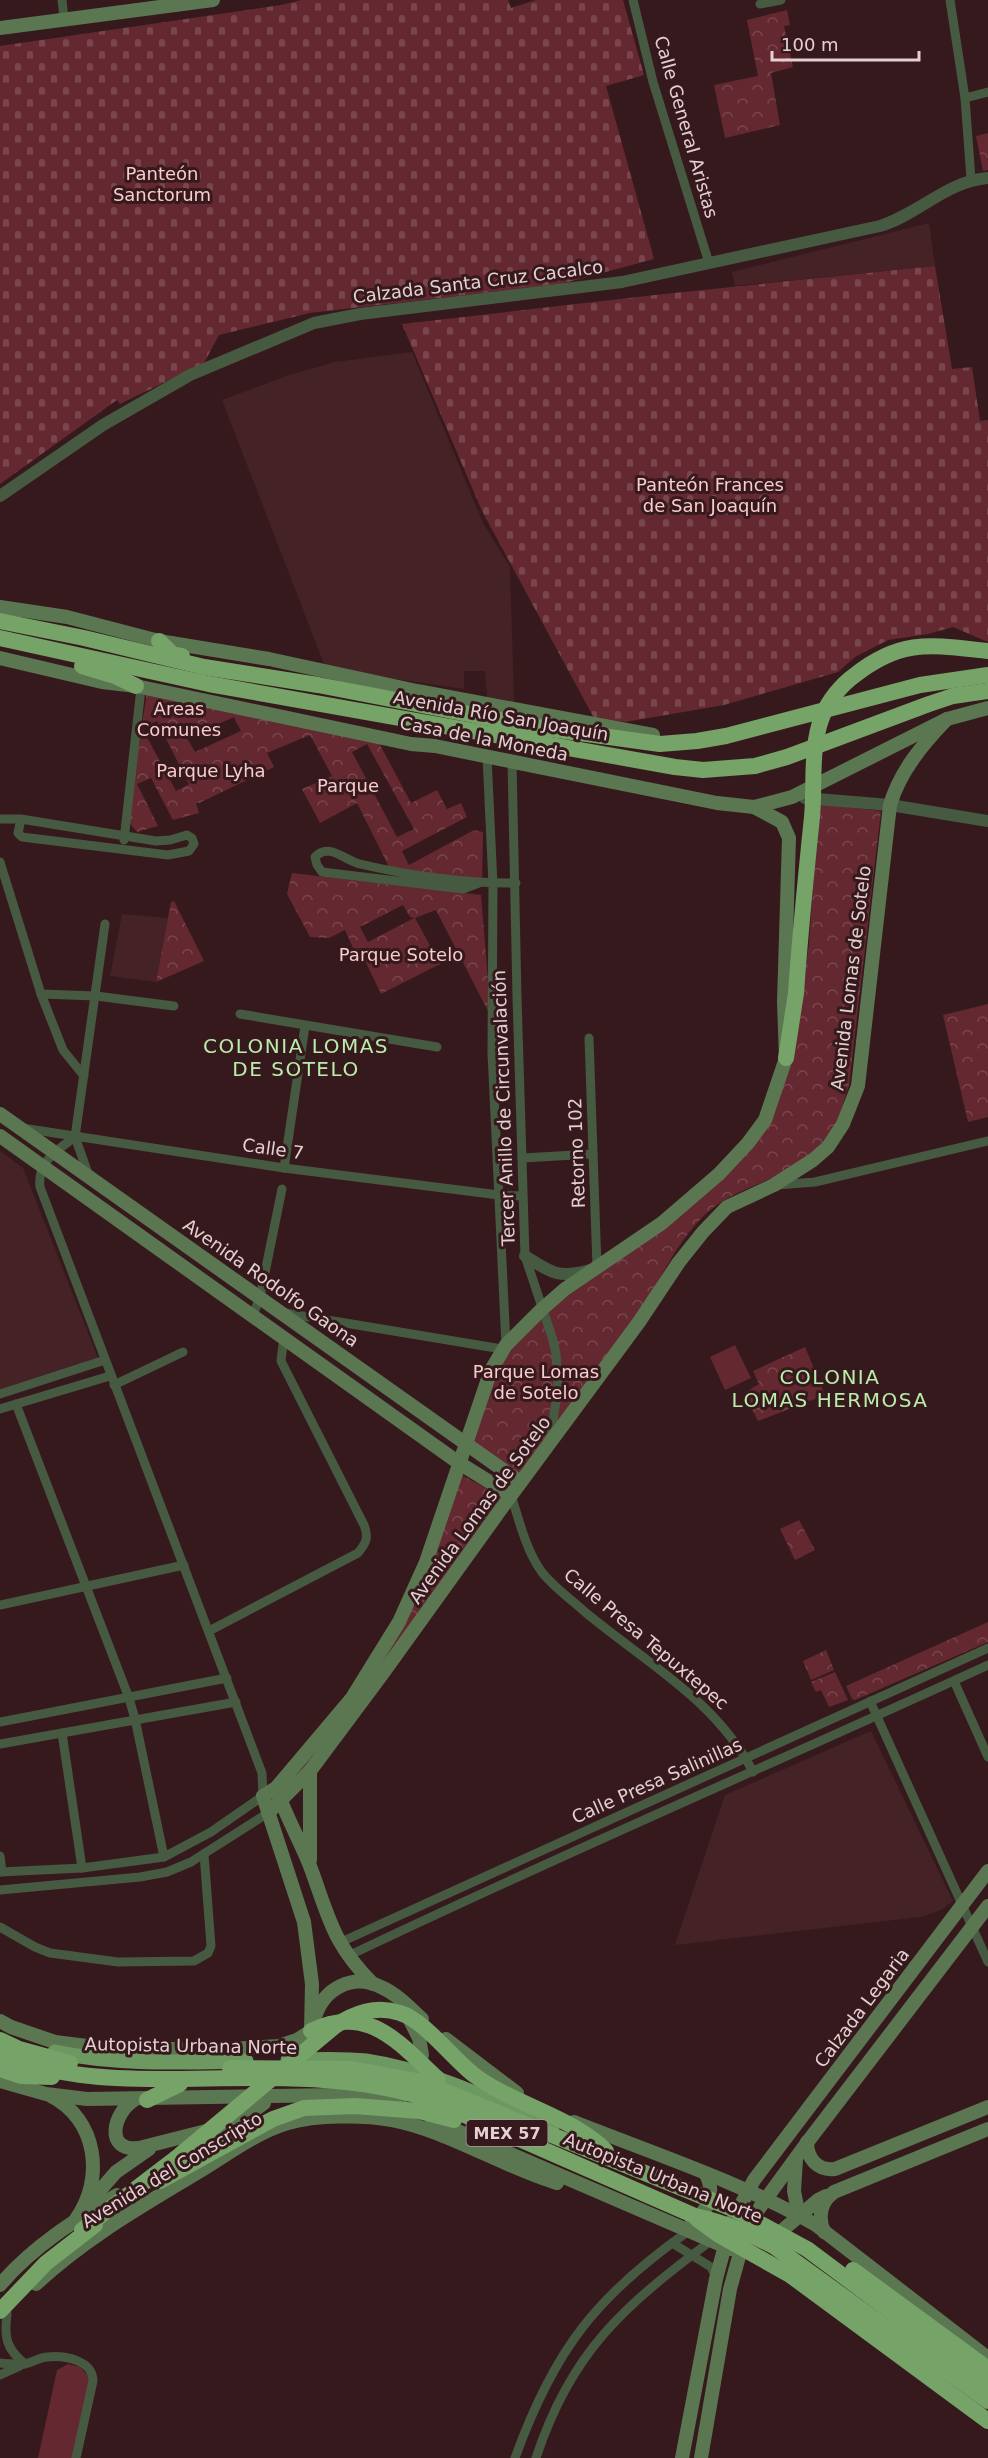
<svg xmlns="http://www.w3.org/2000/svg" width="988" height="2458" viewBox="0 0 988 2458" font-family="'DejaVu Sans',sans-serif">
	<style>
		.built { fill: #452226 }
		.green { fill: #642831 }
		.cemetery { fill: url(#cemetery-stones) }
		.park { fill: url(#park-crowns); fill-rule: evenodd }
		.lines { fill: none; stroke-linecap: round; stroke-linejoin: round }
		.minor { stroke: #465941; stroke-width: 9 }
		.tertiary { stroke: #465941; stroke-width: 12 }
		.secondary { stroke: #5a7751; stroke-width: 14 }
		.trunk { stroke: #6e9862; stroke-width: 15 }
		.motorway { stroke: #75a368; stroke-width: 16 }
		.motorway-bridge { stroke: #75a368; stroke-width: 16 }
		.labels { text-anchor: middle; stroke-width: 6; stroke-linejoin: round; paint-order: stroke }
		.shield { fill: #36191c; stroke: #b0999b; stroke-width: 1.5 }
		.shield-label { font-size: 16px; font-weight: bold; fill: #e4d0d1 }
		.street-label { font-size: 18px; fill: #e4d0d1; stroke: #36191c }
		.park-label { font-size: 18px; fill: #f8cbce; stroke: #36191c }
		.neighbourhood-label { font-size: 20px; letter-spacing: 1.5px; fill: #baecac; stroke: #36191c }
	</style>
	<defs>
		<pattern id="cemetery-stones" width="16" height="16" patternUnits="userSpaceOnUse" patternTransform="scale(1.5)"><rect width="16" height="16" fill="#642831"/><path d="M2 7V4a2 2 0 0 1 4 0v3zM10 15v-3a2 2 0 0 1 4 0v3z" fill="#7a464e"/></pattern>
		<pattern id="park-crowns" width="20" height="18" patternUnits="userSpaceOnUse" patternTransform="scale(1.5)"><rect width="20" height="18" fill="#642831"/><path d="M2 6a3 3 0 1 1 6 0M12 15a3 3 0 1 1 6 0" fill="none" stroke="#7a464e"/></pattern>
	</defs>
	<rect width="100%" height="100%" fill="#36191c"/>
	<g class="built">
		<polygon points="929,223 935,266 735,286 732,272"/>
		<polygon points="412,352 483,523 510,567 514,702 487,697 485,671 464,671 464,689 326,669 222,400 289,375 335,362"/>
		<polygon points="122,914 168,918 156,982 110,976"/>
		<polygon points="0,1151 23,1168 98,1358 0,1389"/>
		<polygon points="871,1731 953,1901 941,1910 921,1917 675,1945 725,1795"/>
	</g>
	<g class="green">
		<polygon points="735,1345 751,1378 725,1390 710,1357"/>
		<polygon points="68,2364 80,2367 91,2379 74,2458 38,2458 57,2370"/>
	</g>
	<g class="cemetery">
		<polygon points="301,0 508,0 511,8 536,0 623,0 644,75 606,86 654,259 561,284 310,313 219,335 204,363 120,404 117,400 0,484 0,46 281,5"/>
		<polygon points="935,266 952,369 972,367 980,421 988,420 988,642 953,627 928,634 888,640 855,657 838,672 724,705 625,722 594,718 482,511 402,324 664,294"/>
	</g>
	<g class="park">
		<polygon points="787,10 790,25 784,26 793,67 771,73 780,125 725,138 714,85 758,76 747,20"/>
		<polygon points="988,133 988,170 983,171 976,136"/>
		<path d="M147 691 377 739 411 803 437 790 447 809 461 803 467 817 402 851 409 865 474 830 483 832 482 882 389 867 357 803 320 823 302 789 332 776 310 735 267 753 274 767 199 803H196L199 813 173 820 151 778 137 784 158 826 137 832 128 821ZM234 717 241 731 195 752 187 738ZM157 721 189 784 176 791 142 728ZM367 744 414 829 397 837 352 752Z"/>
		<path d="M819 804 881 811 849 1085C843 1102 839 1125 828 1140 799 1178 742 1182 708 1212 679 1238 664 1274 643 1305 603 1364 559 1420 518 1479L470 1446 500 1362 541 1316 593 1277 765 1128 799 1019 809 943Z"/>
		<path d="M292 873 481 895 491 1017 436 910 415 918 440 964 381 994 359 948 354 950 345 930 329 938 310 937 287 894ZM403 905 410 917 414 918 368 942 360 927Z"/>
		<polygon points="174,901 204,961 156,982 171,902"/>
		<polygon points="988,1004 988,1117 968,1122 943,1015"/>
		<polygon points="805,1347 825,1395 758,1421 744,1393 759,1384 753,1371"/>
		<polygon points="460,1474 504,1498 304,1773 299,1772 359,1690 408,1613"/>
		<polygon points="799,1520 815,1550 795,1560 780,1529"/>
		<polygon points="988,1622 988,1642 855,1700 852,1699 846,1686"/>
		<polygon points="826,1650 834,1670 811,1680 803,1661"/>
		<polygon points="835,1672 848,1700 829,1707 821,1690 816,1692 811,1682"/>
	</g>
	<g class="lines">
		<g class="minor">
			<polyline points="62,0 64,19"/>
			<polyline points="633,0 653,82 709,263"/>
			<polyline points="950,0 965,98 971,179"/>
			<polyline points="760,4 781,0"/>
			<polyline points="965,98 988,92"/>
			<polyline points="487,757 493,884 492,1053 506,1345"/>
			<polyline points="512,762 517,997 525,1256 553,1340 556,1354 558,1388 550,1440"/>
			<polyline points="0,819 21,819 156,841 170,840 187,835 192,838 194,844 189,851 168,855 22,837 18,833 21,819"/>
			<polyline points="124,840 141,688"/>
			<polyline points="0,862 41,994 63,1050 84,1076"/>
			<path d="M479 883 463 889 322 872 317 865 315 857C329 842 344 860 360 864 406 875 469 884 516 883"/>
			<polyline points="41,994 96,996 174,1006"/>
			<polyline points="240,1014 437,1047"/>
			<polyline points="589,1038 597,1267"/>
			<polyline points="22,1128 284,1168 499,1195 522,1196"/>
			<polyline points="75,1137 89,1176"/>
			<polyline points="522,1158 593,1154"/>
			<polyline points="284,1168 305,1026"/>
			<polyline points="777,1185 815,1182 988,1141"/>
			<polyline points="285,1313 502,1349"/>
			<polyline points="253,1315 260,1297 282,1189"/>
			<polyline points="114,1385 183,1352"/>
			<polyline points="0,1394 105,1360"/>
			<polyline points="16,1404 129,1698 135,1719 164,1857"/>
			<polyline points="0,1409 110,1376"/>
			<path d="M511 1495C519 1520 526 1550 541 1571 553 1587 571 1599 585 1612 645 1662 717 1701 753 1772"/>
			<polyline points="0,1605 184,1565"/>
			<path d="M209 1631 358 1553C366 1543 369 1538 364 1525L281 1361 284 1337"/>
			<polyline points="954,1681 988,1757"/>
			<polyline points="870,1701 988,1962"/>
			<polyline points="0,1722 227,1678"/>
			<polyline points="62,1733 82,1868"/>
			<polyline points="0,1744 236,1702"/>
			<polyline points="0,1856 2,1872"/>
			<path d="M0 1872 82 1868 164 1857 211 1832 263 1796 262 1773 40 1187C37 1162 57 1150 75 1137L105 924"/>
			<polyline points="0,1890 140,1877 167,1872 191,1862 268,1813"/>
			<polyline points="0,1927 35,1947 50,1953 118,1962 194,1961 208,1953 211,1946 204,1854"/>
			<polyline points="339,1943 988,1648"/>
			<path d="M348 1956C559 1855 775 1763 988 1665"/>
			<polyline points="672,2243 711,2267 716,2277"/>
			<path d="M7 2314C4 2337 6 2349 25 2364"/>
			<path d="M0 2363C8 2364 16 2364 24 2364 32 2363 40 2357 47 2357 64 2355 93 2360 93 2381L76 2458"/>
			<polyline points="0,2375 20,2366"/>
			<path d="M515 2458C554 2350 596 2296 690 2230"/>
			<path d="M536 2458C571 2351 624 2306 712 2240"/>
		</g>
		<g class="tertiary">
			<path d="M0 496 103 425 190 375 314 323 360 314 622 282 880 226C919 214 947 181 988 178"/>
			<polyline points="805,798 890,805 988,821"/>
			<path d="M525 1256C552 1273 559 1279 590 1270"/>
		</g>
		<g class="secondary">
			<polyline points="0,28 213,0"/>
			<polyline points="0,607 67,617 159,641 269,659 417,691 653,735"/>
			<polyline points="0,658 102,682 136,686 411,744 435,746 717,803 754,807 792,797 947,719 988,708"/>
			<polyline points="0,1114 520,1482"/>
			<polyline points="0,1136 459,1463 511,1495"/>
			<path d="M278 1793C287 1818 300 1841 310 1866 329 1917 332 1943 373 1984"/>
			<path d="M268 1813 310 1771 383 1673 501 1509 639 1322 679 1262 703 1232 727 1207 774 1185 813 1160 828 1147 843 1124 858 1086 890 805C900 771 923 744 947 719"/>
			<polyline points="310,1860 310,1771"/>
			<path d="M315 2017C324 1988 353 1973 381 1987 397 1994 410 2008 422 2019"/>
			<polyline points="409,2018 419,2038 422,2055"/>
			<polyline points="0,2021 11,2027 55,2042 111,2049 230,2049 279,2046 297,2040 311,2031"/>
			<polyline points="311,2031 312,1984 304,1922 263,1796 276,1788 352,1698 399,1622 426,1562 491,1370 506,1345 542,1309 565,1289 662,1223 719,1174 748,1143 765,1120 786,1058 784,1002 789,838 782,822 754,807"/>
			<polyline points="446,2039 517,2093"/>
			<polyline points="0,2081 46,2094 87,2099 337,2095 379,2099 401,2105"/>
			<path d="M51 2096C97 2119 105 2179 76 2219"/>
			<path d="M134 2100C113 2113 104 2152 139 2148L210 2130"/>
			<polyline points="432,2120 731,2249"/>
			<path d="M574 2122C655 2154 740 2182 816 2225L988 2358"/>
			<path d="M807 2142C807 2159 818 2171 835 2169L988 2107"/>
			<polyline points="201,2145 237,2123 264,2103"/>
			<polyline points="796,2159 794,2191 799,2216"/>
			<polyline points="88,2204 116,2172 149,2149"/>
			<polyline points="733,2220 754,2180 988,1871"/>
			<path d="M692 2221C710 2210 715 2193 706 2174"/>
			<path d="M824 2232C818 2217 820 2202 834 2192L988 2129"/>
			<polyline points="771,2240 818,2200 826,2196"/>
			<path d="M36 2284C85 2238 144 2205 200 2171 228 2154 257 2132 288 2123 316 2115 363 2115 392 2120 446 2130 503 2167 557 2183"/>
			<path d="M0 2285C32 2247 75 2220 117 2195"/>
			<polyline points="682,2458 716,2279 727,2238"/>
			<polyline points="701,2458 730,2289 740,2253 758,2210 806,2144 988,1906"/>
		</g>
		<g class="trunk">
			<path d="M55 2052C118 2065 182 2062 246 2061"/>
			<path d="M288 2060C314 2060 340 2058 366 2061 432 2071 491 2100 552 2127"/>
		</g>
		<g class="motorway">
			<polyline points="0,621 84,638 204,667 318,685 536,727 660,744 697,741 726,736 920,685 988,675"/>
			<polyline points="0,638 209,684 675,767 703,770 755,766 787,757 929,704 953,696 988,691"/>
			<polyline points="159,641 172,654 182,656"/>
			<polyline points="82,666 115,676 136,686"/>
			<polyline points="786,1058 796,993"/>
			<path d="M311 2031C368 2003 399 2043 438 2079"/>
			<polyline points="147,2100 180,2084"/>
			<polyline points="0,2311 46,2263 95,2225"/>
		</g>
		<g class="motorway-bridge">
			<path d="M796 993C800 934 806 875 812 817 815 785 810 748 822 717 828 701 841 685 855 675 902 638 932 645 988 651"/>
			<polyline points="0,2040 19,2049 70,2063"/>
			<path d="M0 2054C51 2076 107 2079 161 2079 249 2079 344 2071 428 2099L695 2216C724 2222 748 2233 775 2247L988 2401"/>
			<polyline points="230,2068 352,2069 422,2082 733,2209 807,2249 988,2384"/>
			<polyline points="0,2069 21,2076 52,2077"/>
			<polyline points="160,2181 273,2119 304,2108 355,2106 419,2111 454,2120"/>
			<polyline points="697,2219 719,2235 790,2275 988,2421"/>
			<path d="M82 2230 180 2155 335 2026C355 2013 376 2005 400 2013 424 2020 453 2059 474 2075 514 2105 573 2117 606 2151"/>
			<polyline points="853,2270 988,2369"/>
		</g>
	</g>
	<g class="labels">
		<rect class="shield" x="466.5" y="2120" width="81" height="26" rx="4.5"/>
		<g class="shield-label">
			<text x="507" y="2139">MEX 57</text>
		</g>
		<g class="street-label">
			<text transform="translate(686 127) rotate(74)" y="6">Calle General Aristas</text>
			<text transform="translate(478 282) rotate(-7)" y="6">Calzada Santa Cruz Cacalco</text>
			<text transform="translate(501 716) rotate(10)" y="6">Avenida Río San Joaquín</text>
			<text transform="translate(484 739) rotate(11)" y="6">Casa de la Moneda</text>
			<text transform="translate(851 978) rotate(-83)" y="6">Avenida Lomas de Sotelo</text>
			<text transform="translate(504 1108) rotate(-92)" y="6">Tercer Anillo de Circunvalación</text>
			<text transform="translate(273 1149) rotate(8)" y="6">Calle 7</text>
			<text transform="translate(577 1153) rotate(-92)" y="6">Retorno 102</text>
			<text transform="translate(271 1283) rotate(35)" y="6">Avenida Rodolfo Gaona</text>
			<text transform="translate(480 1510) rotate(-54)" y="6">Avenida Lomas de Sotelo</text>
			<text transform="translate(646 1639) rotate(40)" y="6">Calle Presa Tepuxtepec</text>
			<text transform="translate(657 1781) rotate(-24)" y="6">Calle Presa Salinillas</text>
			<text transform="translate(862 2008) rotate(-53)" y="6">Calzada Legaria</text>
			<text transform="translate(191 2046) rotate(1)" y="6">Autopista Urbana Norte</text>
			<text transform="translate(172 2170) rotate(-31)" y="6">Avenida del Conscripto</text>
			<text transform="translate(663 2178) rotate(22)" y="6">Autopista Urbana Norte</text>
		</g>
		<g class="park-label">
			<text x="162" y="180">Panteón<tspan x="162" dy="21">Sanctorum</tspan></text>
			<text x="710" y="491">Panteón Frances<tspan x="710" dy="21">de San Joaquín</tspan></text>
			<text x="179" y="715">Areas<tspan x="179" dy="21">Comunes</tspan></text>
			<text x="211" y="777">Parque Lyha</text>
			<text x="348" y="792">Parque</text>
			<text x="401" y="961">Parque Sotelo</text>
			<text x="536" y="1378">Parque Lomas<tspan x="536" dy="21">de Sotelo</tspan></text>
		</g>
		<g class="neighbourhood-label">
			<text x="296" y="1053">COLONIA LOMAS<tspan x="296" dy="23">DE SOTELO</tspan></text>
			<text x="830" y="1384">COLONIA<tspan x="830" dy="23">LOMAS HERMOSA</tspan></text>
		</g>
	</g>
	<path d="M772 51v9h147v-9" fill="none" stroke="#e4d0d1" stroke-width="3"/>
	<text x="781" y="51" font-size="18" fill="#e4d0d1" stroke="#36191c" stroke-width="4.5" paint-order="stroke">100 m</text>
</svg>
